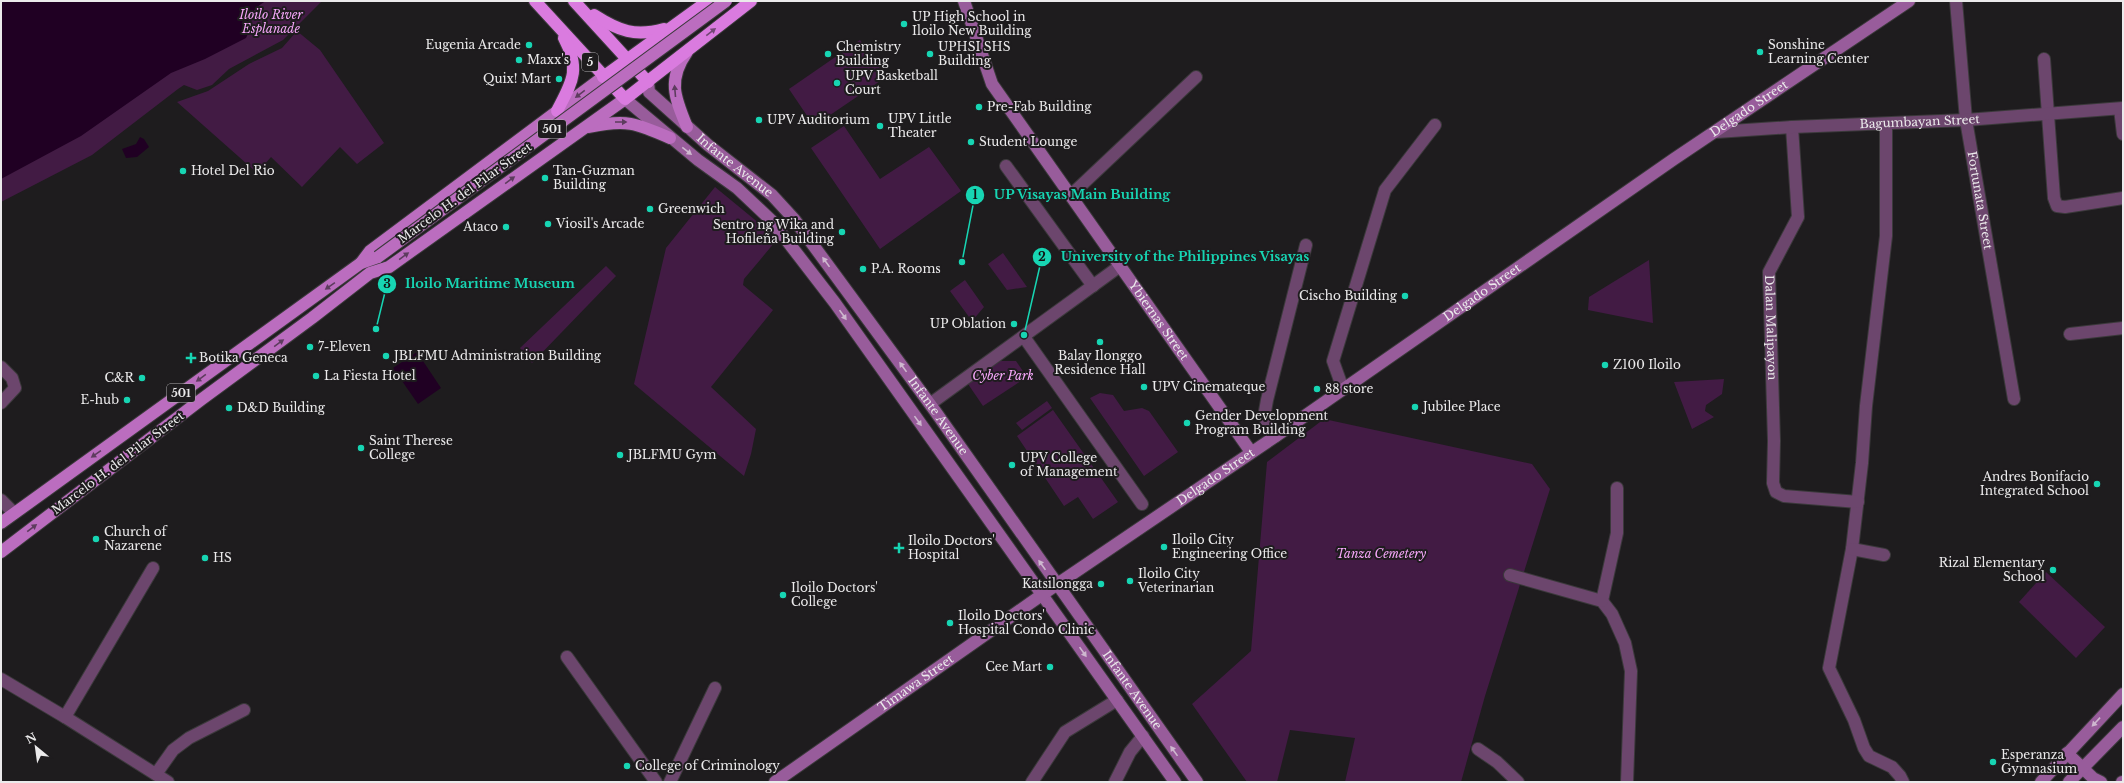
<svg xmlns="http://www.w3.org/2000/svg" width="2124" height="783" viewBox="0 0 2124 783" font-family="'Libre Baskerville',serif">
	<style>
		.green { fill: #421b44 }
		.water { fill: #200023 }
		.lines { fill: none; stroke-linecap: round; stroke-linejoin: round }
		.street-casing { stroke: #3b393b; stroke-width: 14 }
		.secondary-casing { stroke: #3b393b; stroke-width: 14 }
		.primary-casing { stroke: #3b393b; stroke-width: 14 }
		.highway-casing { stroke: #3b393b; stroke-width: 14 }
		.street { stroke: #6c466d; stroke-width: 12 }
		.secondary { stroke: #985c9b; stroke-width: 12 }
		.primary { stroke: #bb6dbf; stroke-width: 12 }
		.highway { stroke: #da7bdf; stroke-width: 12 }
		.primary-bridge-casing { stroke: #3b393b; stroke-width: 14; stroke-linecap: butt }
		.primary-bridge { stroke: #bb6dbf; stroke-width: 12 }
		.oneway { fill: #734775 }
		.oneway2 { fill: #5d3c5e }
		.oneway3 { fill: #ceb8cf }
		.poi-dot { fill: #17d5b3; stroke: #1e1c1e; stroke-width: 1.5 }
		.labels { text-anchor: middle; stroke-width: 4; stroke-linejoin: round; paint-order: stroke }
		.shield { fill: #1e1c1e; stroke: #aeacae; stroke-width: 1 }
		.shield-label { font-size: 11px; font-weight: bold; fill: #ebeaeb }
		.park-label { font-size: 12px; font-style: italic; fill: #f6a7fa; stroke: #1e1c1e }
		.poi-label { font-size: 12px; fill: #ebeaeb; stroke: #1e1c1e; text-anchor: start }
		.street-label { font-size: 12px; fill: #ebeaeb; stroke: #1e1c1e }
		.leader { fill: none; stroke: #17d5b3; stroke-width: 1.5 }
		.callout-dot { fill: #17d5b3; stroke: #1e1c1e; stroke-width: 1.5 }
		.mark-label { font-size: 12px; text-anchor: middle; font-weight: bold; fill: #111 }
		.callout-label { font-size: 13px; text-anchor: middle; font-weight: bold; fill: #17d5b3; stroke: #1e1c1e; stroke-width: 4; stroke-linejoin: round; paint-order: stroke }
	</style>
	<rect width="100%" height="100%" fill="#1e1c1e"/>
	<g class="green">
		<polygon points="248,1 322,1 283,40 229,69 212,85 197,90 184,85 178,89 92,155 1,202 1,171"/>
		<polygon points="297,31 320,50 384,143 357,164 340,147 302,187 271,157 257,173 177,102 208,91 249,64 282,48"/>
		<polygon points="860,40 886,77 814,126 789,89"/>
		<polygon points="844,126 880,179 929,147 961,191 880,249 811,148"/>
		<polygon points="715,187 760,224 775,242 744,279 743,285 773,310 711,387 756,429 751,454 744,476 634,384 666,248"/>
		<polygon points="1003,253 1027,287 1007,290 988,264"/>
		<polygon points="1649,260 1653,323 1588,310 1589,297"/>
		<polygon points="606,266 616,276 532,363 520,348"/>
		<polygon points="965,280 984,307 972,321 950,291"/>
		<polygon points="1000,361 1016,361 1027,377 983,406 968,384"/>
		<polygon points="1724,379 1722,394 1706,405 1705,411 1714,417 1692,429 1674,382"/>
		<polygon points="1100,393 1113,395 1124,411 1142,408 1149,411 1178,452 1144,476 1090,398"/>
		<polygon points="1047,401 1052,408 1022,430 1016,423"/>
		<polygon points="1053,410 1118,502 1093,519 1078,497 1064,506 1017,436"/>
		<polygon points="1324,419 1532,464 1550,489 1485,696 1461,782 1345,782 1355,738 1290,730 1277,782 1247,782 1192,704 1251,651 1267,462"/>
		<polygon points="2046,572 2105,627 2076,658 2019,602"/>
	</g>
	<g class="water">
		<path d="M1 1H266C242 15 256 22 246 38L205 59 171 73 81 136 1 179Z"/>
		<polygon points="140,137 144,139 149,147 137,157 126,158 122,149 136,144"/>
		<polygon points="417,352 441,388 418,404 393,368"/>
	</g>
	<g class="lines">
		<defs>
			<g id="street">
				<path id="s1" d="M1956 1 1966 120 2014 399"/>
				<polyline points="2044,59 2054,198 2057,206 2065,207 2123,198"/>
				<polyline points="2120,109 2123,134"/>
				<polyline points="1886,124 1886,236 1866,406 1862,463 1852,549 1829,668 1854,720 1864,748 1869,756 1892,767 1900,776 1903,782"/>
				<path id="s2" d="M1792 127 1798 217 1769 272 1774 441 1773 483 1776 492 1784 496 1858 502"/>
				<path id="s3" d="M1716 132 1792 127 1966 120 2123 108"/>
				<polyline points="1006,166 1093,286"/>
				<polyline points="1071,195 1196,77"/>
				<polyline points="2070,334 2123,328"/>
				<polyline points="1024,337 1142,504"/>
				<polyline points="1,367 12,378 15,388 1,403"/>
				<polyline points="1343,389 1333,361 1385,190 1435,125"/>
				<polyline points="930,404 1120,266"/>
				<polyline points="1276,436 1264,417 1267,400 1306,245"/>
				<polyline points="1,500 14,513"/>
				<polyline points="1852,549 1884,555"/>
				<polyline points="1510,575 1602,601 1612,614 1625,643 1631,671 1627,782"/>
				<polyline points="1602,601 1617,533 1617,488"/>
				<polyline points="567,657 656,782"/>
				<polyline points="1,679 65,717 168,782"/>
				<polyline points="65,717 153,568"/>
				<polyline points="1478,749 1497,762 1518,782"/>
				<polyline points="156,774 173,750 189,738 244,710"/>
				<polyline points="670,782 715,688"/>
				<polyline points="1032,782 1065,732 1117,700"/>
				<polyline points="1115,782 1130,752 1143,736"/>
			</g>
			<g id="secondary">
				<path id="s4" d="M964 1 992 84 1251 452"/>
				<path id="s5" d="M648 82 649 92 708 145 772 195 794 219 935 411 1197 782"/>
				<polyline points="625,99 698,160 737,188 771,220 835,303 1175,782"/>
				<polyline points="2067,753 2093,778 2101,782"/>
				<path id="s6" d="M775 782 1056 585 1276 436 1674 159 1909 1"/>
				<polyline points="2041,782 2123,694"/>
				<polyline points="2069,782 2123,727"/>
				<polyline points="2122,782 2123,782"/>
			</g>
			<g id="primary">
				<path d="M687 52C667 80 675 98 687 127"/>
				<path d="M589 127C626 119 636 123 670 138"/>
				<polyline points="361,263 370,251 603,77"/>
				<polyline points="1,523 361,263 378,257"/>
				<polyline points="1,552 202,399 312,318 370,273 389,267 625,99"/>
			</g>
			<g id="highway">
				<polyline points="535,1 625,99 751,1"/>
				<polyline points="574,1 648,82"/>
				<path d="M594 15C619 31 635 37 664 29"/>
				<polyline points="603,77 708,1"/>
				<path d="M557 111C572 82 581 70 564 38"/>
			</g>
		</defs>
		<use href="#street" class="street-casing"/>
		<use href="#secondary" class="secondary-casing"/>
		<use href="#primary" class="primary-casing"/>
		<use href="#highway" class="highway-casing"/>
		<use href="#street" class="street"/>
		<use href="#secondary" class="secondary"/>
		<use href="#primary" class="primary"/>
		<use href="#highway" class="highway"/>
		<defs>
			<polyline id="primary-bridge" points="378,257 726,1"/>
		</defs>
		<use href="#primary-bridge" class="primary-bridge-casing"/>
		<use href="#primary-bridge" class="primary-bridge"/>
	</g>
	<defs><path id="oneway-solid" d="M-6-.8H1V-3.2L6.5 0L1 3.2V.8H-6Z"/></defs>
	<use class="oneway" href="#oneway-solid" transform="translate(711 32) rotate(-38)"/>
	<g class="oneway2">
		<use href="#oneway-solid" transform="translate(675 91) rotate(-95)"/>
		<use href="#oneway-solid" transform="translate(580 94) rotate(143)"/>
		<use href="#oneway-solid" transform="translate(621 122)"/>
		<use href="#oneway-solid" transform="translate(510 180) rotate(-36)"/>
		<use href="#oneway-solid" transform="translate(404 256) rotate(-36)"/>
		<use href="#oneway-solid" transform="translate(330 286) rotate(145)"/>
		<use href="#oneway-solid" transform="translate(279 343) rotate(-36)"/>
		<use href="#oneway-solid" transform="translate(201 378) rotate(144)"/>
		<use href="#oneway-solid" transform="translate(96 454) rotate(145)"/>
		<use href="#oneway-solid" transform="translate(32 528) rotate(-37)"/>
	</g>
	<g class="oneway3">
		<use href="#oneway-solid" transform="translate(687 151) rotate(38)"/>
		<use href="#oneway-solid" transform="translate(826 262) rotate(-126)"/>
		<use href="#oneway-solid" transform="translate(843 315) rotate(55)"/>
		<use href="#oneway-solid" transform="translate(903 367) rotate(-126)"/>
		<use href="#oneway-solid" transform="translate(918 421) rotate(54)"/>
		<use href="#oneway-solid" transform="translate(1042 565) rotate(-125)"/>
		<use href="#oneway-solid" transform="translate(1083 652) rotate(55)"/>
		<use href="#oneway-solid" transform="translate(2096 722) rotate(133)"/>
		<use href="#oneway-solid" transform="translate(1174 751) rotate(-126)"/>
	</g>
	<g class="poi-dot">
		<circle cx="904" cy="24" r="4"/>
		<circle cx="529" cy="45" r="4"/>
		<circle cx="1760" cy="52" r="4"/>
		<circle cx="828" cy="54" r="4"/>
		<circle cx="930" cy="54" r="4"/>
		<circle cx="519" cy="60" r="4"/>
		<circle cx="559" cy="79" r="4"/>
		<circle cx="837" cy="83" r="4"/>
		<circle cx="979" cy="107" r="4"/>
		<circle cx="759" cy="120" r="4"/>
		<circle cx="880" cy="126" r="4"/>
		<circle cx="971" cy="142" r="4"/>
		<circle cx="183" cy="171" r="4"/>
		<circle cx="545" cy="178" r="4"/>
		<circle cx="650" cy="209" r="4"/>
		<circle cx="548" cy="224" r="4"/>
		<circle cx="506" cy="227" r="4"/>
		<circle cx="842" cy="232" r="4"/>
		<circle cx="863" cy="269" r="4"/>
		<circle cx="1405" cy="296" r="4"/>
		<circle cx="1014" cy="324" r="4"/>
		<circle cx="1100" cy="342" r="4"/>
		<circle cx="310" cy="347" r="4"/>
		<circle cx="386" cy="356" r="4"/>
		<path d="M189 352h4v4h4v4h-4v4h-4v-4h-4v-4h4z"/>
		<circle cx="1605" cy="365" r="4"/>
		<circle cx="316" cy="376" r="4"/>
		<circle cx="142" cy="378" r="4"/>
		<circle cx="1144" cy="387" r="4"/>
		<circle cx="1317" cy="389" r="4"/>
		<circle cx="127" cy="400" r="4"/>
		<circle cx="1415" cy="407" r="4"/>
		<circle cx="229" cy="408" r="4"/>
		<circle cx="1187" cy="423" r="4"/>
		<circle cx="361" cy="448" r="4"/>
		<circle cx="620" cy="455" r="4"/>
		<circle cx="1012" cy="465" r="4"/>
		<circle cx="2097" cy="484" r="4"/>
		<circle cx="96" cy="539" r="4"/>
		<circle cx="1164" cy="547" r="4"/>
		<path d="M897 542h4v4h4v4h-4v4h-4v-4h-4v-4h4z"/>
		<circle cx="205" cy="558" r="4"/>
		<circle cx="2053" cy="570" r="4"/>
		<circle cx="1130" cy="581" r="4"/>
		<circle cx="1101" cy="584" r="4"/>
		<circle cx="783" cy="595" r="4"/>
		<circle cx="950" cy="623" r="4"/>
		<circle cx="1050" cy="667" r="4"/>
		<circle cx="1993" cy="762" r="4"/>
		<circle cx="627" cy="766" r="4"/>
	</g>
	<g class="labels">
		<g class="shield">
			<rect x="582" y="53" width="16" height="18" rx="3"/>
			<rect x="538" y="120" width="28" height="18" rx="3"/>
			<rect x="167" y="384" width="28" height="18" rx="3"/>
		</g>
		<g class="shield-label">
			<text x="590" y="66">5</text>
			<text x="552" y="133">501</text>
			<text x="181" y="397">501</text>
		</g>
		<g class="park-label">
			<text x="271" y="19">Iloilo River<tspan x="271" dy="14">Esplanade</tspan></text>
			<text x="1003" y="380">Cyber Park</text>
			<text x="1381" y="558">Tanza Cemetery</text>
		</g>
		<g class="poi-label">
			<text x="912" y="21">UP High School in<tspan x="912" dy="14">Iloilo New Building</tspan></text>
			<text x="521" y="49" text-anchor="end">Eugenia Arcade</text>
			<text x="1768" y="49">Sonshine<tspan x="1768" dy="14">Learning Center</tspan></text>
			<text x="836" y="51">Chemistry<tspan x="836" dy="14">Building</tspan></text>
			<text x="938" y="51">UPHSI SHS<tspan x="938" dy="14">Building</tspan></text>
			<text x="527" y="64">Maxx's</text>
			<text x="845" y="80">UPV Basketball<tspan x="845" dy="14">Court</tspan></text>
			<text x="551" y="83" text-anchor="end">Quix! Mart</text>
			<text x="987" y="111">Pre-Fab Building</text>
			<text x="888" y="123">UPV Little<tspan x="888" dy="14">Theater</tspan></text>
			<text x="767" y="124">UPV Auditorium</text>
			<text x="979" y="146">Student Lounge</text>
			<text x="191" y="175">Hotel Del Rio</text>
			<text x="553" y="175">Tan-Guzman<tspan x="553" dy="14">Building</tspan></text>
			<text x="658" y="213">Greenwich</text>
			<text x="556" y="228">Viosil's Arcade</text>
			<text x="834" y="229" text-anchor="end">Sentro ng Wika and<tspan x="834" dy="14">Hofileña Building</tspan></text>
			<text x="498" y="231" text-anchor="end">Ataco</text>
			<text x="871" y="273">P.A. Rooms</text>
			<text x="1397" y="300" text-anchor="end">Cischo Building</text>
			<text x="1006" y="328" text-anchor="end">UP Oblation</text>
			<text x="318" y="351">7-Eleven</text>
			<text x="394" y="360">JBLFMU Administration Building</text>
			<text x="1100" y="360" text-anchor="middle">Balay Ilonggo<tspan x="1100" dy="14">Residence Hall</tspan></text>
			<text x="199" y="362">Botika Geneca</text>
			<text x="1613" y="369">Z100 Iloilo</text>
			<text x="324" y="380">La Fiesta Hotel</text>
			<text x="134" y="382" text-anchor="end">C&amp;R</text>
			<text x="1152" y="391">UPV Cinemateque</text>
			<text x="1325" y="393">88 store</text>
			<text x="119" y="404" text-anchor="end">E-hub</text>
			<text x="1423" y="411">Jubilee Place</text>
			<text x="237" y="412">D&amp;D Building</text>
			<text x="1195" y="420">Gender Development<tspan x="1195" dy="14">Program Building</tspan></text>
			<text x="369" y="445">Saint Therese<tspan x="369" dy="14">College</tspan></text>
			<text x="628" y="459">JBLFMU Gym</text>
			<text x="1020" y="462">UPV College<tspan x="1020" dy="14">of Management</tspan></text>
			<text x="2089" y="481" text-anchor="end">Andres Bonifacio<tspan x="2089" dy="14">Integrated School</tspan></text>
			<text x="104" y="536">Church of<tspan x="104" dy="14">Nazarene</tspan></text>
			<text x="1172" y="544">Iloilo City<tspan x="1172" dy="14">Engineering Office</tspan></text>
			<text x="908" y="545">Iloilo Doctors'<tspan x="908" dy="14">Hospital</tspan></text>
			<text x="213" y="562">HS</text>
			<text x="2045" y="567" text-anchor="end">Rizal Elementary<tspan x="2045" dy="14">School</tspan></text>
			<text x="1138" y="578">Iloilo City<tspan x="1138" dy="14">Veterinarian</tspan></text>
			<text x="1093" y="588" text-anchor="end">Katsilongga</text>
			<text x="791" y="592">Iloilo Doctors'<tspan x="791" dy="14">College</tspan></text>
			<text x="958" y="620">Iloilo Doctors'<tspan x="958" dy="14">Hospital Condo Clinic</tspan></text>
			<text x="1042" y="671" text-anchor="end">Cee Mart</text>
			<text x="2001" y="759">Esperanza<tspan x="2001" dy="14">Gymnasium</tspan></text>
			<text x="635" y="770">College of Criminology</text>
		</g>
		<g class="street-label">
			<text dy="4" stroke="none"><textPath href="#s6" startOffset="1184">Delgado Street</textPath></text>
			<text dy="4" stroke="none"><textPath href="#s3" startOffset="204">Bagumbayan Street</textPath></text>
			<text dy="4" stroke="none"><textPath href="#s5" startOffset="123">Infante Avenue</textPath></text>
			<text transform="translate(465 193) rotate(-36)" y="4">Marcelo H. del Pilar Street</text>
			<text dy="4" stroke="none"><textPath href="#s1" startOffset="201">Fortunata Street</textPath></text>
			<text dy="4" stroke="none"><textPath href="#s6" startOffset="860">Delgado Street</textPath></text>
			<text dy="4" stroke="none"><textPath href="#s4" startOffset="377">Ybiernas Street</textPath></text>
			<text dy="4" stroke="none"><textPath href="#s2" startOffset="208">Dalan Malipayon</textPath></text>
			<text dy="4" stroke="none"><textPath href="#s5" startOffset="447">Infante Avenue</textPath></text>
			<text transform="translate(118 463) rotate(-37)" y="4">Marcelo H. del Pilar Street</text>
			<text dy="4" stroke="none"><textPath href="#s6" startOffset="536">Delgado Street</textPath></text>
			<text dy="4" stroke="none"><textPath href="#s6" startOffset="172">Timawa Street</textPath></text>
			<text dy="4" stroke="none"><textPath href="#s5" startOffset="783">Infante Avenue</textPath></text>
		</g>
	</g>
	<path class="leader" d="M962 262L975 195M1024 335L1042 257M376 329L387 284"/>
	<g class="callout-dot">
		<circle cx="962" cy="262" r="4"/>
		<circle cx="1024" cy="335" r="4"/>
		<circle cx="376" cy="329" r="4"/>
		<circle cx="975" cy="195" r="10"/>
		<circle cx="1042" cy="257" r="10"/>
		<circle cx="387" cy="284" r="10"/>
	</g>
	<g class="mark-label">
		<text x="975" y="199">1</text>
		<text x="1042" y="261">2</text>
		<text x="387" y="288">3</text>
	</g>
	<g class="callout-label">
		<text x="1082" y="199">UP Visayas Main Building</text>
		<text x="1185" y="261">University of the Philippines Visayas</text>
		<text x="490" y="288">Iloilo Maritime Museum</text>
	</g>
	<rect width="2124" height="783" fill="none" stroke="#ebeaeb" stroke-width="4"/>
	<g transform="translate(36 747) rotate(331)" stroke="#1e1c1e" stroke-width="3" paint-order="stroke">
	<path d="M0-3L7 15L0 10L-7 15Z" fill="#ebeaeb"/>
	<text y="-6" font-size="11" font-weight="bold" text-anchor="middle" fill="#ebeaeb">N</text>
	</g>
</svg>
